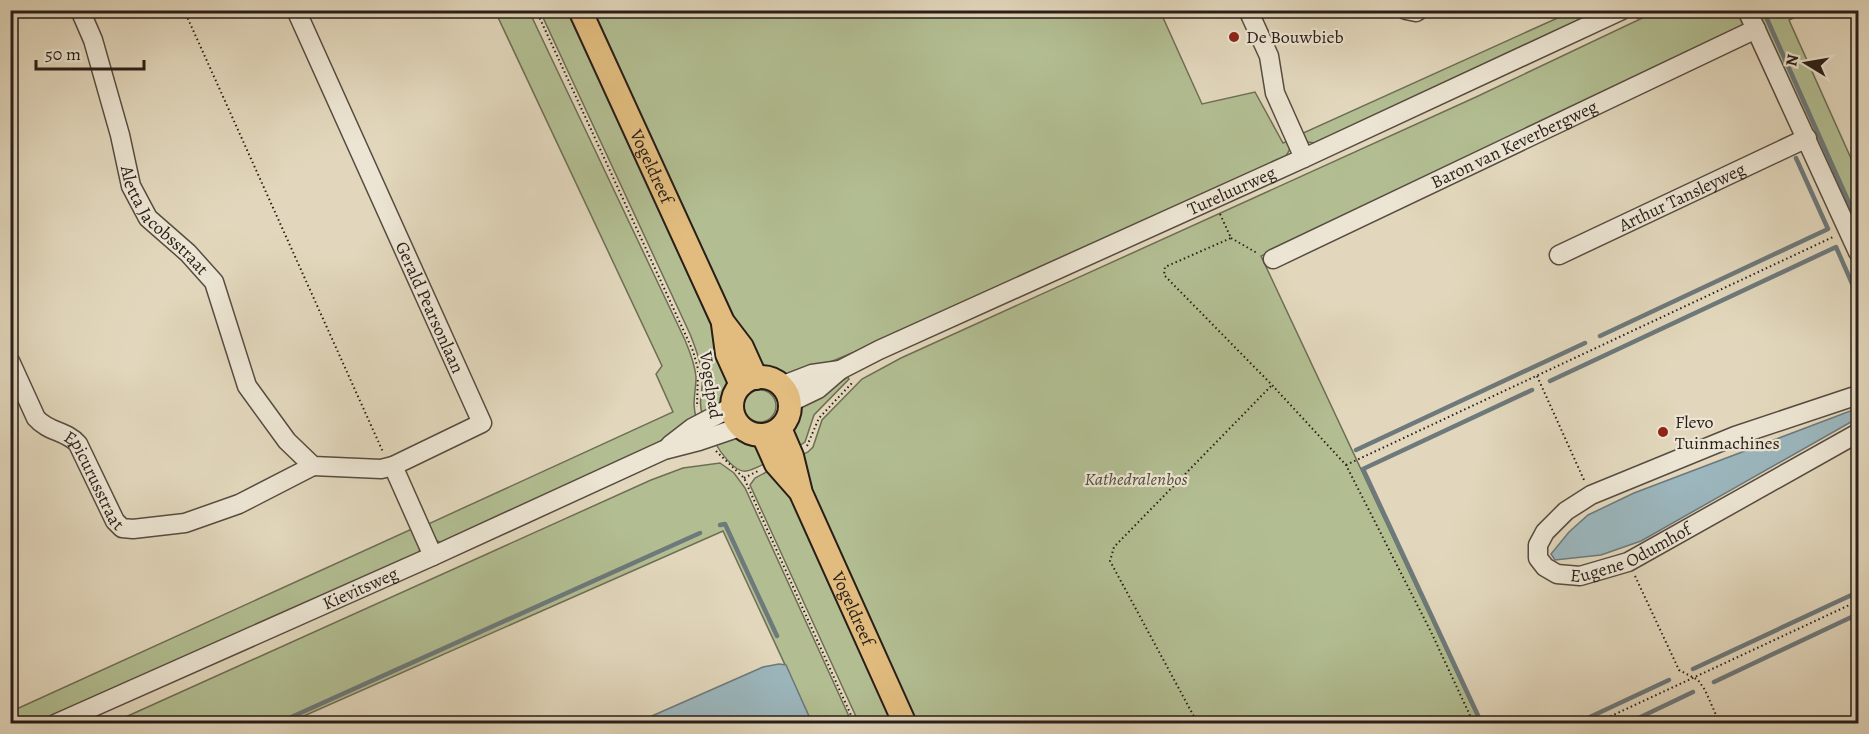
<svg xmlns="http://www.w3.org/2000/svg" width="1869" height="734" viewBox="0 0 1869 734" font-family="Alegreya,serif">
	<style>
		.green { fill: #b2be92; stroke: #6e6e55; stroke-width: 1.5 }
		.water { fill: #9bb6bd; stroke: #6d797b; stroke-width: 1.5 }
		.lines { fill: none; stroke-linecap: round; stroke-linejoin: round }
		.stream { stroke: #6d797b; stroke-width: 4.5 }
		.minor-casing { stroke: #574c41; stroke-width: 21 }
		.major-casing { stroke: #291e18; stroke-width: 26 }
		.path { stroke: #291e18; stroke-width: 2; stroke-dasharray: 1.5 3; stroke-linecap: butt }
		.minor { stroke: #ece5d3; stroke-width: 18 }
		.major { stroke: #e1bc7e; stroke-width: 22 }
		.poi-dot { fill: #8f2418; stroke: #ece5d3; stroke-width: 2 }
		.labels { text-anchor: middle; stroke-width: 4.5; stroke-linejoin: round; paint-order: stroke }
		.poi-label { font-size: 18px; fill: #291e18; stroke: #ece5d3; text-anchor: start }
		.street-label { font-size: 18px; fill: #291e18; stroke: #ece5d3 }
		.park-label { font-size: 18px; font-style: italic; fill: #524e3d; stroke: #ece5d3 }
	</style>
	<rect width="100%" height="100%" fill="#e2d7bc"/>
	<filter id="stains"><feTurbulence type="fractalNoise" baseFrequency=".00333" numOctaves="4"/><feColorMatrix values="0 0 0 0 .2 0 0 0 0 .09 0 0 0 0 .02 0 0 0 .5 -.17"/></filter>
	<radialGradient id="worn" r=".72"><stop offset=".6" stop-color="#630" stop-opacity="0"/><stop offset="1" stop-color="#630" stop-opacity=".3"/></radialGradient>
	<g class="green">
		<path d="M495 11H529L685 340C690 352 695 364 696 377 696 393 691 404 697 420L639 454 444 544 433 539 426 525 673 412 656 374 662 366Z"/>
		<path d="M540 11H571L708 314 731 383 722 404 703 417C697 400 704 391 702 375 701 361 695 347 690 334Z"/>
		<path d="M587 11H1160L1202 104 1255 92 1283 143 1290 140 1291 147 1286 156 1279 161 895 335 792 378C775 378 764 371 753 359Z"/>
		<polygon points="1573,11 1601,11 1316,143 1307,142 1301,134"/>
		<polygon points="1657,11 1739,11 1744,27 1511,139 1261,256 1480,723 914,723 798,457 808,452 813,447 822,420 862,379 901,358 1476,97"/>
		<polygon points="1754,11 1808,11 1789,20 1858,174 1858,242"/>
		<polygon points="848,377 849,379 814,415 805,442 793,450 790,425 799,406"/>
		<circle cx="760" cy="406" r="16"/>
		<path d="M738 436 756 443 770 461C763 464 754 470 746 471 734 473 719 450 714 441Z"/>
		<polygon points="720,463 734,473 745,488 852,723 812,723 723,531 288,723 110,724 651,480 683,468"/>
		<polygon points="774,468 799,513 899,723 859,723 750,485 755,478"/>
		<polygon points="414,528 422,544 417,556 40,723 12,723 10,712"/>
	</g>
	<g class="water">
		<polygon points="1858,408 1858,418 1641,541 1601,555 1555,560 1551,554 1569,532 1588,515 1634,493"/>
		<polygon points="779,664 786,665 812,723 636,723 763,667"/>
	</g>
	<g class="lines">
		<g class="stream">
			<polyline points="1763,10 1858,223"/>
			<polyline points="1600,336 1828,229 1796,158"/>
			<polyline points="1550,381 1836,247 1858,297"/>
			<polyline points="1356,450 1585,343"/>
			<polyline points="720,525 725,524 777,636"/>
			<polyline points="1693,669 1858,592"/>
			<polyline points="1714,682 1858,614"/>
			<polyline points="276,724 700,533"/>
			<polyline points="1482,724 1363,469 1532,390"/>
			<polyline points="1575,724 1669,680"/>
			<polyline points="1626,724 1693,692"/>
		</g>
		<defs>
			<g id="minor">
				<path id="s1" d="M80 10 93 40 120 135 131 186 148 218 188 253 214 282 247 386 287 441 313 466 381 469 393 466"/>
				<path id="s2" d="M296 10 482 423 393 466 433 556"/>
				<polyline points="1248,10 1269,56 1275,93 1304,158"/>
				<polyline points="1406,10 1416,12 1419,10"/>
				<polyline points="1747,10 1858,252"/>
				<path id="s3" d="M1559 255 1807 138"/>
				<path id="s4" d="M1273 259 1756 29"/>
				<path id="s5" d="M10 361 36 418C48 432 67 431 78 444L115 521 122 528 133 529 185 523 239 504 313 466"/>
				<polyline points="781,386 812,374 840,370"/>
				<path id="s6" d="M1858 395 1735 436 1591 495 1566 511 1545 532 1538 545V558L1545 567 1557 574 1580 576 1628 562 1858 433"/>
				<path id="s7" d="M789 403 818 389 840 370 879 350 1304 158 1622 10"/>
				<polyline points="670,445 692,428 732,407"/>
				<path id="s8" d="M55 724 433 556 664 450 699 441 740 427"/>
			</g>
			<g id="major">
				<path id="s9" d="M580 10 723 322 742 347 756 378"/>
				<polyline points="723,324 727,354 741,385"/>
				<circle cx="761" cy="406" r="29"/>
				<path id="s10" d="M780 428 792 456 801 493 905 724"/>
				<polyline points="763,435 776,464 798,489"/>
			</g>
		</defs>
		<use href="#minor" class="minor-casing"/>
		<use href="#major" class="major-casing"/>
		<g class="path">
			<polyline points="184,10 383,452"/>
			<polyline points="536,10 693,351 698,369 697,407"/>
			<polyline points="1637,18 1654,10"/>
			<polyline points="1220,214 1231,238 1165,267 1164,275 1272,385 1346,465 1432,634 1474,724"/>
			<polyline points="1231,238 1257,253"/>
			<polyline points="1537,376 1584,480"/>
			<polyline points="807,446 819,418 852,383"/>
			<polyline points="716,451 744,478 855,724"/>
			<polyline points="1346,465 1833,237"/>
			<polyline points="744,478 760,470"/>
			<polyline points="1635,576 1679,670 1698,680 1705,690 1720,724"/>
			<polyline points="1198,724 1110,561 1114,547 1272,385"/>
			<polyline points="1594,724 1858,601"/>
		</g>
		<use href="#minor" class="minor"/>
		<use href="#major" class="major"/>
	</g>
	<g class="poi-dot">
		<circle cx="1234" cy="37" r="6"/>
		<circle cx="1663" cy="432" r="6"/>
	</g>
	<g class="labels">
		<g class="poi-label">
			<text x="1246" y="43">De Bouwbieb</text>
			<text x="1675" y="428">Flevo<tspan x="1675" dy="21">Tuinmachines</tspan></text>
		</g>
		<g class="street-label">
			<text dy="6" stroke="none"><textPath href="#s4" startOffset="267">Baron van Keverbergweg</textPath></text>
			<text dy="6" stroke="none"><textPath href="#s9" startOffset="172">Vogeldreef</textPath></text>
			<text dy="6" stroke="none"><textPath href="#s7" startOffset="492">Tureluurweg</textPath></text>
			<text dy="6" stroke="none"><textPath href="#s3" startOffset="136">Arthur Tansleyweg</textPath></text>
			<text dy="6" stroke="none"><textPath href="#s1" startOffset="231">Aletta Jacobsstraat</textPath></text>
			<text dy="6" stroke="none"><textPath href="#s2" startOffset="326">Gerald Pearsonlaan</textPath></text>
			<text transform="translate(711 385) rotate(81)" y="6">Vogelpad</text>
			<text dy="6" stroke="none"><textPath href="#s5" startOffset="152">Epicurusstraat</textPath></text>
			<text dy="6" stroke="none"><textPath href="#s6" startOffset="476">Eugene Odumhof</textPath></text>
			<text dy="6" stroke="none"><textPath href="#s8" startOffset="334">Kievitsweg</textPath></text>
			<text dy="6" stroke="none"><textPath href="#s10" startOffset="195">Vogeldreef</textPath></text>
		</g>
		<g class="park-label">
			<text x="1136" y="485">Kathedralenbos</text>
		</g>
	</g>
	<rect width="1869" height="734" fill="none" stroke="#e2d7bc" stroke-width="36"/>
	<rect x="12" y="12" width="1845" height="710" fill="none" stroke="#291e18" stroke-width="3"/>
	<rect x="18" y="18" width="1833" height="698" fill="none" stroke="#291e18" stroke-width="1.5"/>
	<g transform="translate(1806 63) rotate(281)" stroke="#ece5d3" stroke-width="4.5" paint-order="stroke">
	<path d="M0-4.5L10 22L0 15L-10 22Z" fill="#291e18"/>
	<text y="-9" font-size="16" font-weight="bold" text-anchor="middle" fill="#291e18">N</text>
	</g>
	<path d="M36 60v9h108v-9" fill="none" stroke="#291e18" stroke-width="3"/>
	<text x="45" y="60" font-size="18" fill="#291e18" stroke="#ece5d3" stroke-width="4.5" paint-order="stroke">50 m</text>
	<rect width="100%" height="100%" filter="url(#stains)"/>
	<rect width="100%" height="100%" fill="url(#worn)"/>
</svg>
